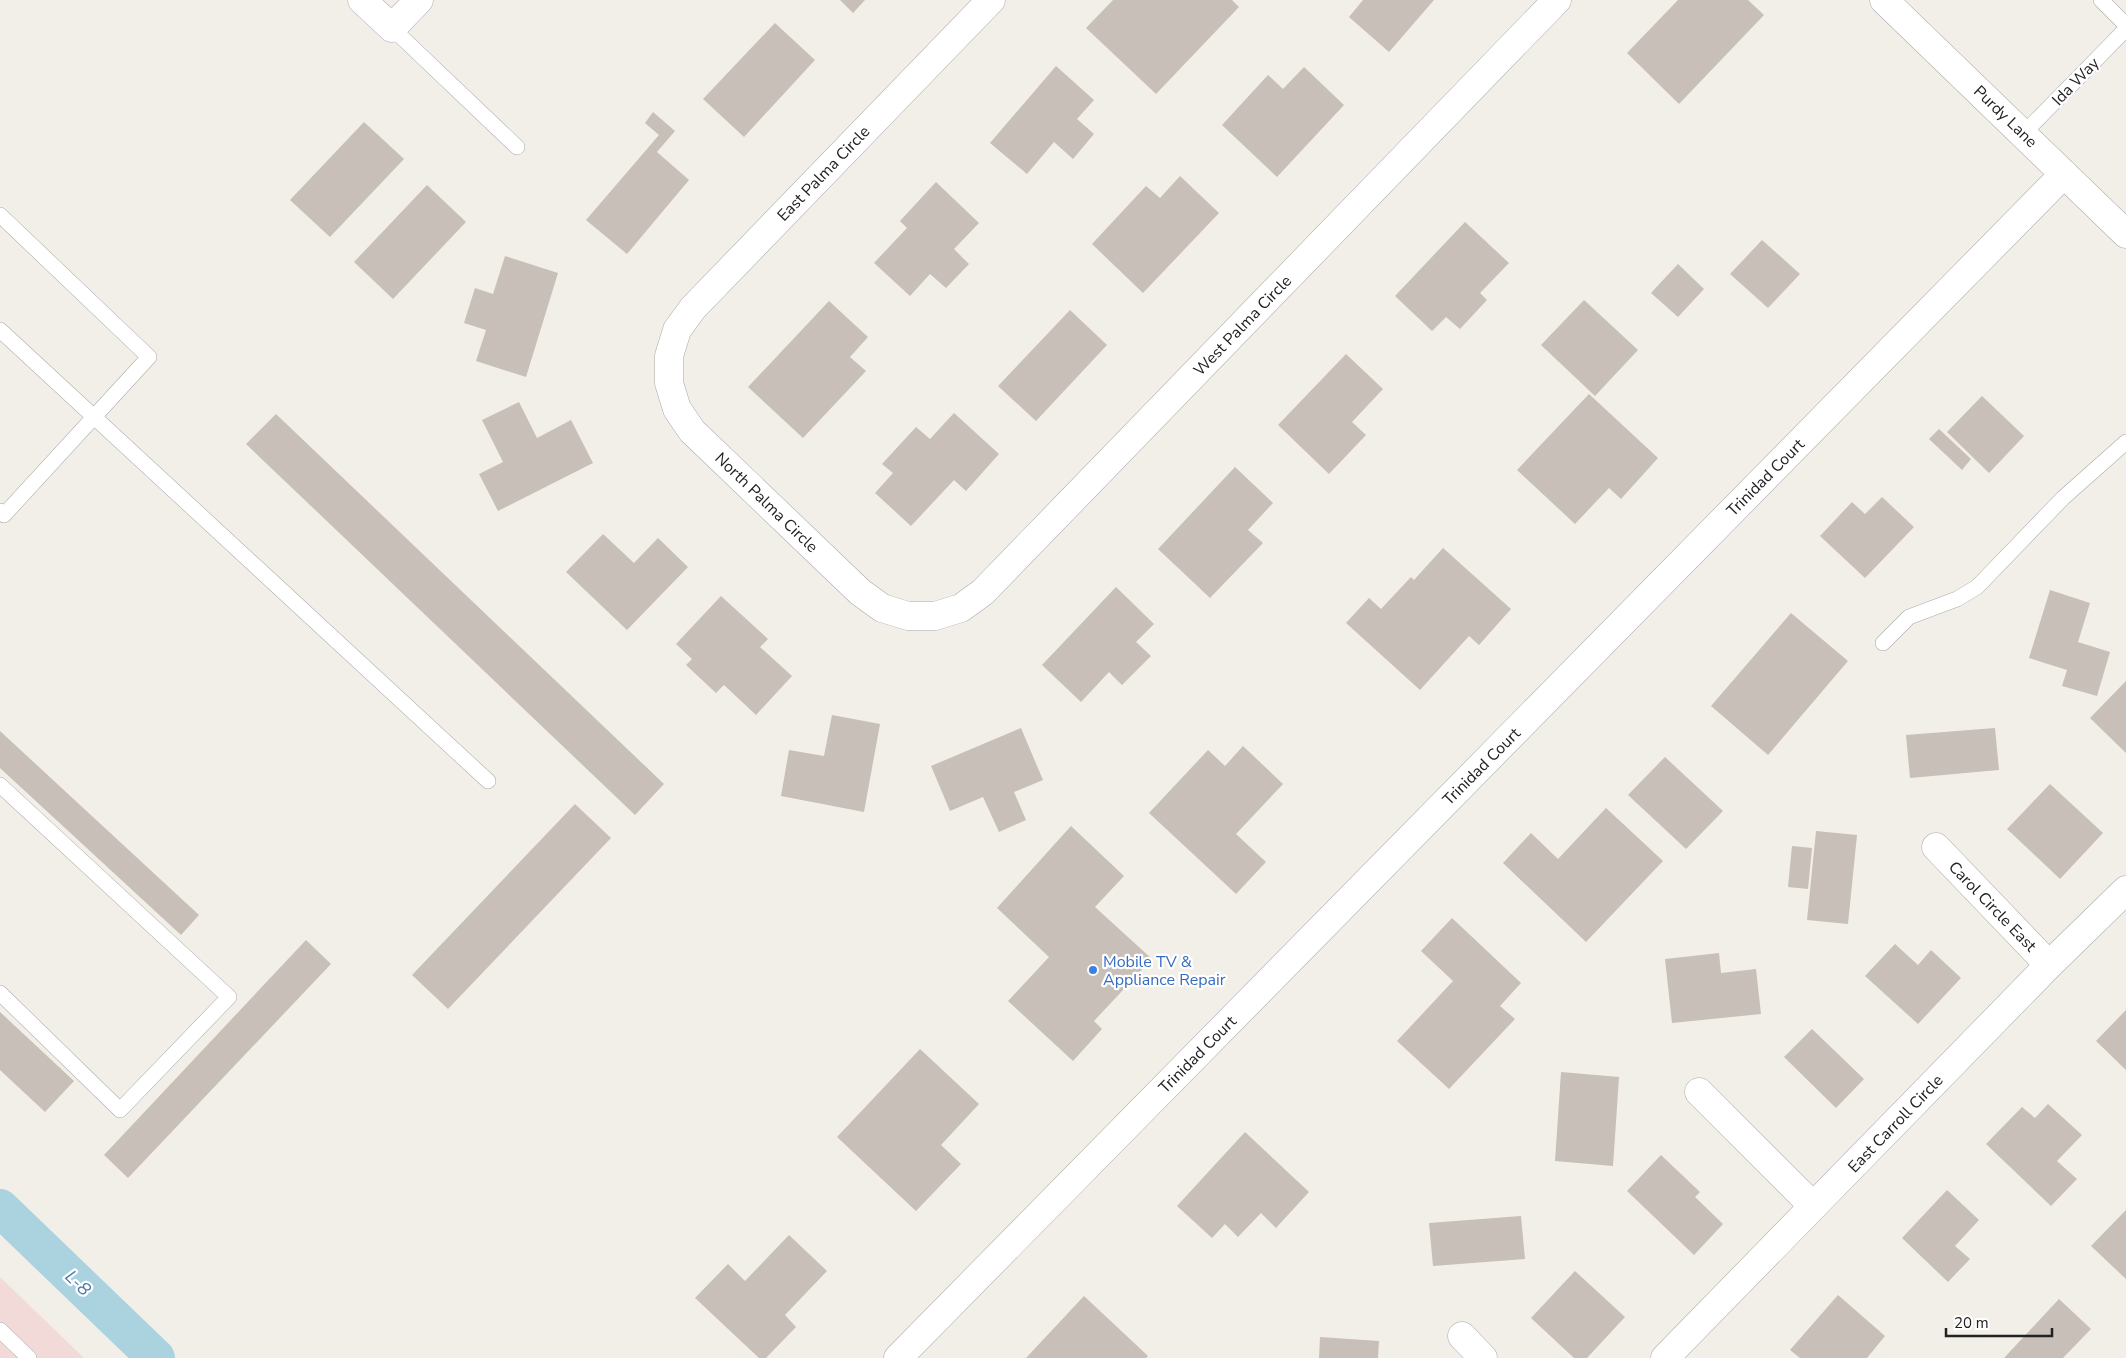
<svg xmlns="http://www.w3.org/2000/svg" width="2126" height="1358" viewBox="0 0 2126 1358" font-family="'Nunito Sans',sans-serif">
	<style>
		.commercial { fill: #f2dad9 }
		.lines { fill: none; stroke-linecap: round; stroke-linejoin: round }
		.canal { stroke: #aad3df; stroke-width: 38 }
		.building { fill: #c7bfb8 }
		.service-casing { stroke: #a9a9a9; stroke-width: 16 }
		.minor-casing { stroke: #a9a9a9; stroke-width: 29 }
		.tertiary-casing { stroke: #a9a9a9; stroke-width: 29 }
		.service { stroke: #fff; stroke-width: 15 }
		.minor { stroke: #fff; stroke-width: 28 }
		.tertiary { stroke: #fff; stroke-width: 28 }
		.shop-dot { fill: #3f7fe0; stroke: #fff; stroke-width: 2 }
		.labels { text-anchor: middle; stroke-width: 4.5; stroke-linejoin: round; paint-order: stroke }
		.street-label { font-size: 16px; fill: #222; stroke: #fff }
		.shop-label { font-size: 16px; fill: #366cbe; stroke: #fff; text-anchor: start }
		.water-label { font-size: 18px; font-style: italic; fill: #4a7aab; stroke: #fff }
	</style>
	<rect width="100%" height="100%" fill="#f2efe9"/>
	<polygon class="commercial" points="0,1277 84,1358 0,1358"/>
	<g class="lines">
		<polyline class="canal" points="0,1208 156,1358"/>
	</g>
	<g class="building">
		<polygon points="840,0 865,0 853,13"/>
		<polygon points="1113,0 1232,0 1239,7 1156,94 1086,28"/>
		<polygon points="1363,0 1434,0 1389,52 1349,17"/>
		<polygon points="1678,0 1748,0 1764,15 1679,104 1627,53"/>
		<polygon points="775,23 815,60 744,137 703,99"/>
		<polygon points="1056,66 1094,100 1077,119 1094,134 1073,159 1054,142 1027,174 990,143"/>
		<polygon points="1304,67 1344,105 1277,177 1222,125 1268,75 1283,89"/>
		<polygon points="653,112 675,131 657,152 689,180 627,254 586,220 659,135 645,123"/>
		<polygon points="364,122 404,159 330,237 290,200"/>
		<polygon points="1180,176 1219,213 1143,293 1092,244 1146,186 1160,198"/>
		<polygon points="936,182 979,223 954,249 969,264 946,288 930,274 910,296 874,263 907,228 900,221"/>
		<polygon points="427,185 466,222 393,299 354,262"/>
		<polygon points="1465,222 1509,263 1480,293 1487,300 1460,329 1446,317 1432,331 1395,296"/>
		<polygon points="1762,240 1800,274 1768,308 1730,274"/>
		<polygon points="505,256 558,273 526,377 476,361 486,330 464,323 475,288 493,294"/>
		<polygon points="1678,264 1704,289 1678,317 1651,293"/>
		<polygon points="1584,300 1638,350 1595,396 1541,345"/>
		<polygon points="829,301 868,337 850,357 866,371 803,438 748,387"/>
		<polygon points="1070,310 1107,345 1036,421 998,386"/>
		<polygon points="1346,354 1383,389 1352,422 1366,435 1329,474 1278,425"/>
		<polygon points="1589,394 1658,458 1621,499 1609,488 1575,524 1517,470"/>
		<polygon points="1982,396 2024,436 1989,473 1947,432"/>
		<polygon points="519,402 537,438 571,420 593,463 498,511 479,474 503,462 482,420"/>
		<polygon points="954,413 999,454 966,491 954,480 911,526 875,493 893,473 882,464 916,427 930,439"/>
		<polygon points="276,414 664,784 635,815 246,444"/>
		<polygon points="1939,429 1971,459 1962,470 1929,439"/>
		<polygon points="1235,467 1273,503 1248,530 1263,543 1210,598 1158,549"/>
		<polygon points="1882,497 1914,527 1865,578 1820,536 1852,502 1865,514"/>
		<polygon points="603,534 634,563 658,538 688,567 627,630 566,572"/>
		<polygon points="1443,548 1511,609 1479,645 1469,636 1420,690 1346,623 1369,598 1381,609 1411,577 1414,580"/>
		<polygon points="1116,587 1154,624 1136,642 1151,656 1122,685 1109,672 1081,702 1042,665"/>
		<polygon points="2050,590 2090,603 2078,642 2110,652 2097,696 2062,686 2067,670 2029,658"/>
		<polygon points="721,596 768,639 760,647 792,676 756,715 724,685 716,693 686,665 692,659 676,644"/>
		<polygon points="1791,613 1848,661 1768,755 1711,706"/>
		<polygon points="2126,681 2126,753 2090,718"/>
		<polygon points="832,715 880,724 864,812 781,796 789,750 824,756"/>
		<polygon points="1021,728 1043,780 1014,792 1026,820 999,832 983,797 950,811 931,766"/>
		<polygon points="1995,728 1999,770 1910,778 1906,735"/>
		<polygon points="0,731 199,915 181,935 0,768"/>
		<polygon points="1243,746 1283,784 1236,834 1266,862 1236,894 1149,813 1208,750 1225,766"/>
		<polygon points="1665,757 1723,811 1686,849 1628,795"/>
		<polygon points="2050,784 2103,833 2060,879 2007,829"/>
		<polygon points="575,804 611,838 448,1009 412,975"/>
		<polygon points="1606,808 1663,861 1586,942 1503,863 1531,833 1558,859"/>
		<polygon points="1071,826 1124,876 1095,907 1152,959 1094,1021 1102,1029 1073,1061 1008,1001 1049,957 997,908"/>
		<polygon points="1816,831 1857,835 1848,924 1807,920"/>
		<polygon points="1792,846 1812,848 1808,889 1788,887"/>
		<polygon points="1452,918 1521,983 1500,1006 1515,1019 1449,1089 1397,1041 1453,981 1421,951"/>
		<polygon points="306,940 331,964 128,1178 104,1155"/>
		<polygon points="1895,944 1918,965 1931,950 1961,978 1918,1024 1865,976"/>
		<polygon points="1719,953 1721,973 1756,969 1761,1014 1672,1023 1665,959"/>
		<polygon points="2126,1010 2126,1070 2096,1041"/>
		<polygon points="0,1012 74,1081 45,1112 0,1070"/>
		<polygon points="1812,1029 1864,1079 1836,1108 1784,1057"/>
		<polygon points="920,1049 979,1104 941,1145 961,1164 916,1211 837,1137"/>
		<polygon points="1561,1072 1619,1077 1613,1166 1555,1161"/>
		<polygon points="2048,1104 2082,1135 2057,1161 2077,1179 2051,1206 1986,1144 2022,1107 2035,1118"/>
		<polygon points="1245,1132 1309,1192 1276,1228 1261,1213 1238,1237 1225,1224 1212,1238 1177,1206"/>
		<polygon points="1661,1155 1700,1192 1695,1197 1723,1224 1694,1255 1627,1191"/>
		<polygon points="1947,1190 1979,1220 1955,1246 1970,1259 1948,1282 1902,1238"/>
		<polygon points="2126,1210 2126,1279 2091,1246"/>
		<polygon points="1521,1216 1525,1259 1433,1266 1429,1223"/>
		<polygon points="789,1235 827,1271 785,1315 796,1327 766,1358 759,1358 695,1298 728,1264 745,1281"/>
		<polygon points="1575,1271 1625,1317 1587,1358 1574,1358 1531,1318"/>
		<polygon points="1838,1295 1885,1336 1867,1358 1800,1358 1790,1350"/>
		<polygon points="1084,1296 1148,1356 1146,1358 1026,1358"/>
		<polygon points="2059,1299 2091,1329 2063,1358 2004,1358"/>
		<polygon points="1320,1337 1379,1341 1378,1358 1319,1358"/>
	</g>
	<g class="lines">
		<defs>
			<g id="service">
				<polyline points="2101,0 2126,25"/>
				<polyline points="392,28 517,147"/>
				<polyline points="2024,133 2126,29"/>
				<polyline points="0,215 149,357 4,515 0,511"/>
				<polyline points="0,330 488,781"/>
				<polyline points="1883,643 1909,617 1957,599 1977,587 2063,498 2126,442"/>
				<polyline points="0,785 229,997 120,1110 0,993"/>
				<polyline points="0,1330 29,1358"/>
			</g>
			<g id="minor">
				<polyline points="362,0 392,28 419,0"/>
				<polyline points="991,0 693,308 677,330 669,356 669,383 677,409 692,431 860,592 882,608 908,616 935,616 961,608 983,592 1557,0"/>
				<polyline points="1936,847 2049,965"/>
				<polyline points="1699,1092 1813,1206"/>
				<polyline points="1462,1336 1483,1358"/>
				<polyline points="898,1358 2064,174"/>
				<polyline points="1665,1358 2049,965 2126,890"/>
			</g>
			<polyline id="tertiary" points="1884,0 2126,234"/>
		</defs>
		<use href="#service" class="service-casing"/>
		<use href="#minor" class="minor-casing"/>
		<use href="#tertiary" class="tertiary-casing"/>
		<use href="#service" class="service"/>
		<use href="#minor" class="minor"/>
		<use href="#tertiary" class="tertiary"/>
	</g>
	<circle class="shop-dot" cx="1093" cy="970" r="5"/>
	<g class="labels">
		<g class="street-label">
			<text transform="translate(2075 81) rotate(-46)" y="6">Ida Way</text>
			<text transform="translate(2006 116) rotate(44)" y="6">Purdy Lane</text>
			<text transform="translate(823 173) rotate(-46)" y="6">East Palma Circle</text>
			<text transform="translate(1242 325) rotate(-46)" y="6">West Palma Circle</text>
			<text transform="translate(1765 477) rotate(-45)" y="6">Trinidad Court</text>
			<text transform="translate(767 502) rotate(44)" y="6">North Palma Circle</text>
			<text transform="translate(1481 766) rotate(-45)" y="6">Trinidad Court</text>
			<text transform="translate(1993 906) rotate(46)" y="6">Carol Circle East</text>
			<text transform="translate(1197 1054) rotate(-45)" y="6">Trinidad Court</text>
			<text transform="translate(1895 1123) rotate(-46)" y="6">East Carroll Circle</text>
		</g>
		<g class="shop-label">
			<text x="1103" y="967">Mobile TV &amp;<tspan x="1103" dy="18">Appliance Repair</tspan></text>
		</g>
		<g class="water-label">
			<text transform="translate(78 1283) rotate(44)" y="6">L-8</text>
		</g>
	</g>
	<path d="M1946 1328v8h106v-8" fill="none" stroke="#222222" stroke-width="2.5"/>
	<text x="1954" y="1328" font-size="15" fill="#222222" stroke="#ffffff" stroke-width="4" paint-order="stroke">20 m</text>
</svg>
